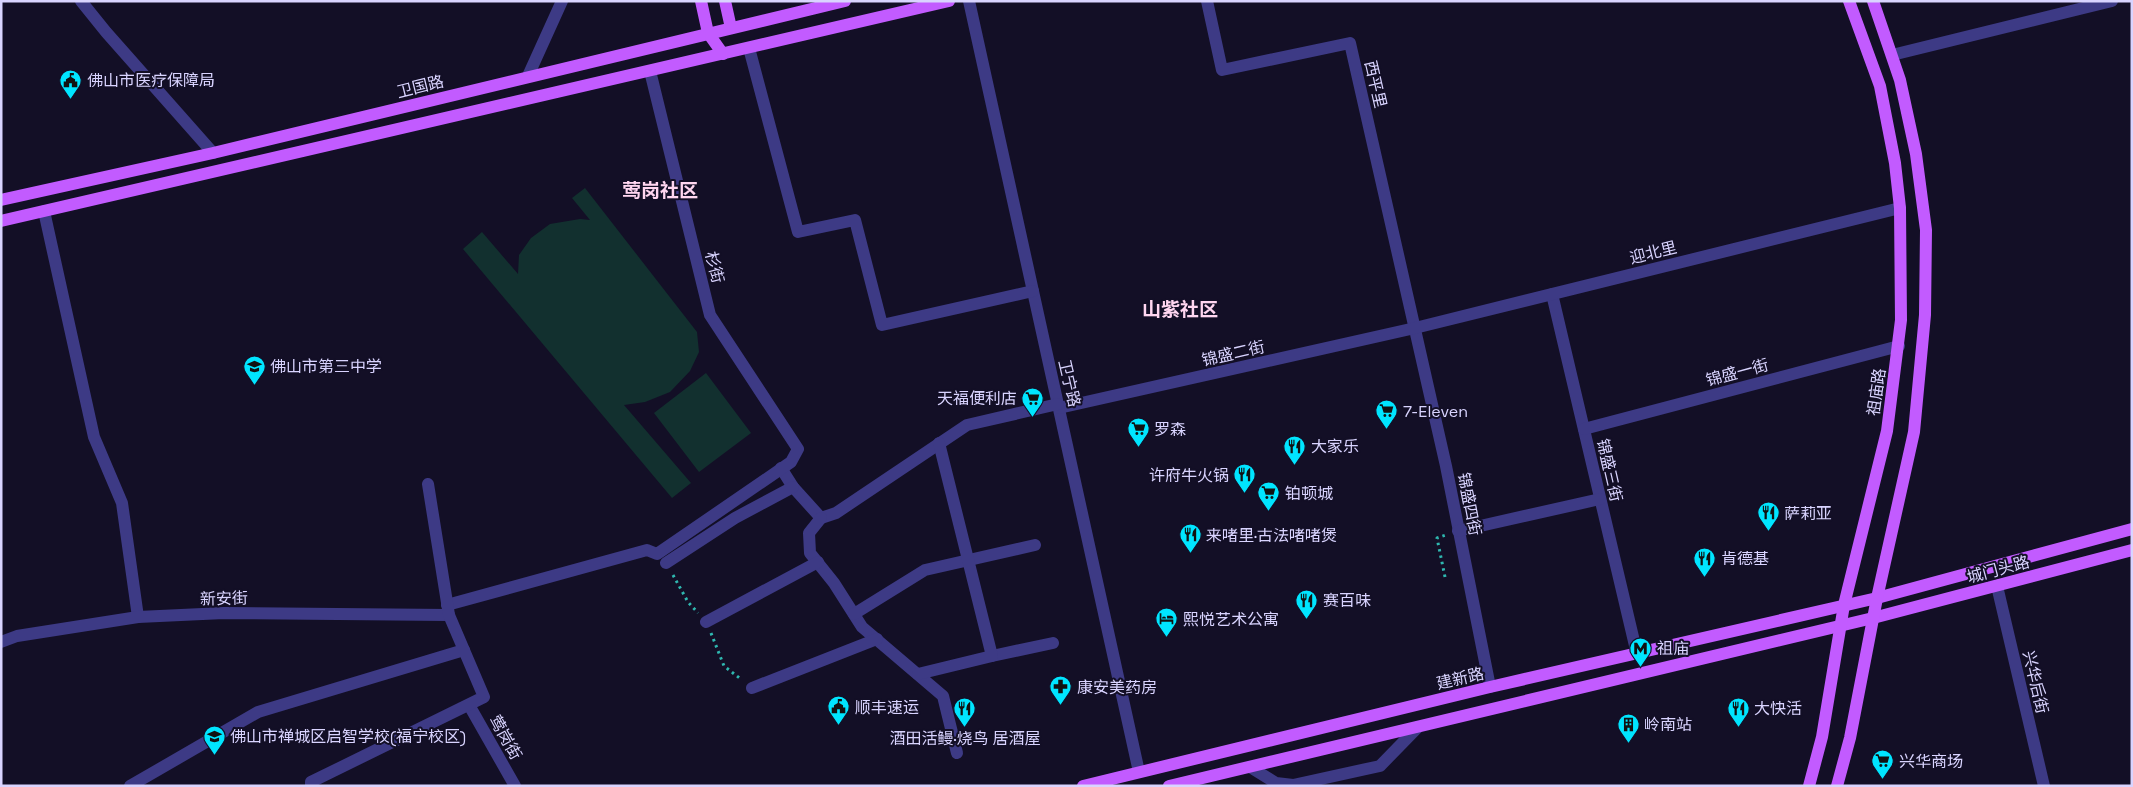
<svg xmlns="http://www.w3.org/2000/svg" width="2133" height="787" viewBox="0 0 2133 787" font-family="'Space Grotesk','Noto Sans SC',sans-serif">
	<style>
		.green { fill: #12302f }
		.lines { fill: none; stroke-linecap: round; stroke-linejoin: round }
		.path { stroke: #2fb8b0; stroke-width: 3; stroke-dasharray: 2.5 4; stroke-linecap: butt }
		.minor { stroke: #3d3a85; stroke-width: 12 }
		.major { stroke: #c25bff; stroke-width: 12 }
		.labels { text-anchor: middle; stroke-width: 4; stroke-linejoin: round; paint-order: stroke }
		.poi-label { font-size: 16px; fill: #d9d4ff; stroke: #130f26; text-anchor: start }
		.street-label { font-size: 16px; fill: #d9d4ff; stroke: #130f26 }
		.quarter-label { font-size: 19px; font-weight: bold; fill: #ffd6f0; stroke: #130f26 }
	</style>
	<rect width="100%" height="100%" fill="#130f26"/>
	<g class="green">
		<polygon points="585,188 697,332 699,352 690,371 670,392 645,402 624,405 691,483 672,498 463,249 482,232 518,274 519,255 531,238 550,224 580,219 590,220 572,198"/>
		<polygon points="706,373 751,433 699,472 654,413"/>
	</g>
	<g class="lines">
		<g class="path">
			<polyline points="673,575 688,602 698,613"/>
			<polyline points="1445,577 1437,538 1446,535"/>
			<polyline points="711,633 724,666 742,680"/>
		</g>
		<g class="minor">
			<polyline points="81,1 106,32 213,153"/>
			<polyline points="969,1 1139,772"/>
			<polyline points="1207,1 1222,70 1350,43 1446,466 1490,687"/>
			<polyline points="749,48 798,232 855,220 882,325 1033,291"/>
			<polyline points="1892,55 2112,1"/>
			<polyline points="528,76 562,1"/>
			<polyline points="44,211 94,437 122,503 138,617"/>
			<polyline points="1552,294 1637,654"/>
			<polyline points="1059,408 1415,328 1900,208"/>
			<polyline points="1584,429 1899,346"/>
			<polyline points="781,468 793,487 821,518 836,513 967,425 1058,404"/>
			<polyline points="821,518 809,533 810,553 834,583 862,627 943,696 957,753"/>
			<polyline points="1458,531 1600,499"/>
			<polyline points="666,563 735,518 793,487"/>
			<polyline points="1997,586 2044,786"/>
			<polyline points="447,605 647,550 657,554 791,462 798,449 710,315 650,71"/>
			<polyline points="854,614 925,570 1035,545"/>
			<polyline points="706,622 818,562"/>
			<polyline points="1,642 17,636 138,617 224,613 449,615"/>
			<polyline points="992,656 1053,643"/>
			<polyline points="918,674 992,656 939,443"/>
			<polyline points="752,688 877,639"/>
			<polyline points="469,705 515,786"/>
			<polyline points="1250,767 1276,783 1293,785 1380,766 1418,727"/>
			<polyline points="130,786 258,712 464,650"/>
			<polyline points="311,786 311,782 484,697 449,615 428,484"/>
		</g>
		<g class="major">
			<polyline points="701,1 708,33 723,54"/>
			<polyline points="725,1 731,28"/>
			<polyline points="1,200 213,153 845,1"/>
			<polyline points="1,221 949,1"/>
			<polyline points="1083,786 1490,687 1877,598 2132,529"/>
			<polyline points="1169,786 1873,618 2132,550"/>
			<polyline points="1809,786 1822,737 1844,605 1887,431 1901,320 1900,208 1895,163 1880,86 1849,1"/>
			<polyline points="1837,786 1850,738 1877,598 1914,432 1925,315 1926,230 1916,154 1900,80 1873,1"/>
		</g>
	</g>
	<defs>
		<symbol id="civic-pin" viewBox="-11 -11 22 30"><path d="M0 17L-7.5 6A9.5 9.5 0 1 1 7.5 6Z" fill="#00e5ff" stroke="#130f26"/><path d="M-.6-6.5H3V-4.5H.6V-3L4-1V1h2V6H-6V1h2V-1L-.6-3ZM-1.2 2.5V6h2.4V2.5Z" fill="#111"/></symbol>
		<symbol id="school-pin" viewBox="-11 -11 22 30"><path d="M0 17L-7.5 6A9.5 9.5 0 1 1 7.5 6Z" fill="#00e5ff" stroke="#130f26"/><path d="M0-5L7-2L0 1L-7-2ZM-4 1L0 2.5L4 1V4Q0 6-4 4Z" fill="#111"/></symbol>
		<symbol id="supermarket-pin" viewBox="-11 -11 22 30"><path d="M0 17L-7.5 6A9.5 9.5 0 1 1 7.5 6Z" fill="#00e5ff" stroke="#130f26"/><path d="M-6-5.5h2.5l.6 2H6L4.5 2H-2.5L-4.4-4H-6ZM-1.5 3.2a1.3 1.3 0 1 0 .1 0ZM3 3.2a1.3 1.3 0 1 0 .1 0Z" fill="#111"/></symbol>
		<symbol id="restaurant-pin" viewBox="-11 -11 22 30"><path d="M0 17L-7.5 6A9.5 9.5 0 1 1 7.5 6Z" fill="#00e5ff" stroke="#130f26"/><path d="M-5-6h1v4h1v-4h1v4h1v-4h1v5L-1.5 .5V6h-2V.5L-5-1ZM5-6V6H3V1.5H1.5Q1.5-4 5-6Z" fill="#111"/></symbol>
		<symbol id="hotel-pin" viewBox="-11 -11 22 30"><path d="M0 17L-7.5 6A9.5 9.5 0 1 1 7.5 6Z" fill="#00e5ff" stroke="#130f26"/><path d="M-6-4.5h1.5V1H6V5H4.5V3h-9V5H-6ZM-4 0a1.8 1.8 0 1 1 3.6 0ZM.5 0V-2.5h3Q6-2.5 6 0Z" fill="#111"/></symbol>
		<symbol id="metro-pin" viewBox="-11 -11 22 30"><path d="M0 17L-7.5 6A9.5 9.5 0 1 1 7.5 6Z" fill="#00e5ff" stroke="#130f26"/><path d="M-5.5 5V-5H-3L0 0L3-5H5.5V5H3V-.5L0 4L-3-.5V5Z" fill="#111"/></symbol>
		<symbol id="pharmacy-pin" viewBox="-11 -11 22 30"><path d="M0 17L-7.5 6A9.5 9.5 0 1 1 7.5 6Z" fill="#00e5ff" stroke="#130f26"/><path d="M-2-6h4v4h4v4h-4v4h-4v-4h-4v-4h4Z" fill="#111"/></symbol>
		<symbol id="building-pin" viewBox="-11 -11 22 30"><path d="M0 17L-7.5 6A9.5 9.5 0 1 1 7.5 6Z" fill="#00e5ff" stroke="#130f26"/><path d="M-4-6H4V6H1V3H-1V6H-4ZM-2.5-4.3h1.7v1.8h-1.7ZM.8-4.3h1.7v1.8H.8ZM-2.5-1h1.7V.8h-1.7ZM.8-1h1.7V.8H.8Z" fill="#111"/></symbol>
	</defs>
	<g fill-rule="evenodd">
		<use href="#civic-pin" x="58" y="68" width="25" height="34"/>
		<use href="#school-pin" x="242" y="354" width="25" height="34"/>
		<use href="#supermarket-pin" x="1020" y="386" width="25" height="34"/>
		<use href="#supermarket-pin" x="1374" y="398" width="25" height="34"/>
		<use href="#supermarket-pin" x="1126" y="416" width="25" height="34"/>
		<use href="#restaurant-pin" x="1282" y="434" width="25" height="34"/>
		<use href="#restaurant-pin" x="1232" y="462" width="25" height="34"/>
		<use href="#supermarket-pin" x="1256" y="480" width="25" height="34"/>
		<use href="#restaurant-pin" x="1756" y="500" width="25" height="34"/>
		<use href="#restaurant-pin" x="1178" y="522" width="25" height="34"/>
		<use href="#restaurant-pin" x="1692" y="546" width="25" height="34"/>
		<use href="#restaurant-pin" x="1294" y="588" width="25" height="34"/>
		<use href="#hotel-pin" x="1154" y="606" width="25" height="34"/>
		<use href="#metro-pin" x="1628" y="636" width="25" height="34"/>
		<use href="#pharmacy-pin" x="1048" y="674" width="25" height="34"/>
		<use href="#civic-pin" x="826" y="694" width="25" height="34"/>
		<use href="#restaurant-pin" x="1726" y="696" width="25" height="34"/>
		<use href="#restaurant-pin" x="952" y="696" width="25" height="34"/>
		<use href="#building-pin" x="1616" y="712" width="25" height="34"/>
		<use href="#school-pin" x="202" y="724" width="25" height="34"/>
		<use href="#supermarket-pin" x="1870" y="748" width="25" height="34"/>
	</g>
	<g class="labels">
		<g class="poi-label">
			<text x="87" y="86">佛山市医疗保障局</text>
			<text x="270" y="372">佛山市第三中学</text>
			<text x="1017" y="404" text-anchor="end">天福便利店</text>
			<text x="1403" y="417">7-Eleven</text>
			<text x="1154" y="435">罗森</text>
			<text x="1311" y="452">大家乐</text>
			<text x="1229" y="481" text-anchor="end">许府牛火锅</text>
			<text x="1285" y="499">铂顿城</text>
			<text x="1784" y="519">萨莉亚</text>
			<text x="1206" y="541">来啫里·古法啫啫煲</text>
			<text x="1721" y="564">肯德基</text>
			<text x="1323" y="606">赛百味</text>
			<text x="1183" y="625">熙悦艺术公寓</text>
			<text x="1657" y="654">祖庙</text>
			<text x="1077" y="693">康安美药房</text>
			<text x="855" y="713">顺丰速运</text>
			<text x="1754" y="714">大快活</text>
			<text x="1644" y="730">岭南站</text>
			<text x="230" y="742">佛山市禅城区启智学校(福宁校区)</text>
			<text x="965" y="744" text-anchor="middle">酒田活鳗·烧鸟 居酒屋</text>
			<text x="1899" y="767">兴华商场</text>
		</g>
		<g class="street-label">
			<text transform="translate(1376 84) rotate(77)" y="6">西平里</text>
			<text transform="translate(420 86) rotate(-14)" y="6">卫国路</text>
			<text transform="translate(1653 252) rotate(-14)" y="6">迎北里</text>
			<text transform="translate(715 267) rotate(76)" y="6">杉街</text>
			<text transform="translate(1233 353) rotate(-13)" y="6">锦盛二街</text>
			<text transform="translate(1737 372) rotate(-15)" y="6">锦盛一街</text>
			<text transform="translate(1070 383) rotate(77)" y="6">卫宁路</text>
			<text transform="translate(1876 392) rotate(-82)" y="6">祖庙路</text>
			<text transform="translate(1610 470) rotate(77)" y="6">锦盛三街</text>
			<text transform="translate(1470 504) rotate(79)" y="6">锦盛四街</text>
			<text transform="translate(1998 569) rotate(-15)" y="6">城门头路</text>
			<text transform="translate(224 598) rotate(-1)" y="6">新安街</text>
			<text transform="translate(1460 678) rotate(-13)" y="6">建新路</text>
			<text transform="translate(2036 682) rotate(77)" y="6">兴华后街</text>
			<text transform="translate(506 737) rotate(61)" y="6">莺岗街</text>
		</g>
		<g class="quarter-label">
			<text x="660" y="197">莺岗社区</text>
			<text x="1180" y="316">山紫社区</text>
		</g>
	</g>
	<rect width="2133" height="787" fill="none" stroke="#d9d4ff" stroke-width="5"/>
</svg>
